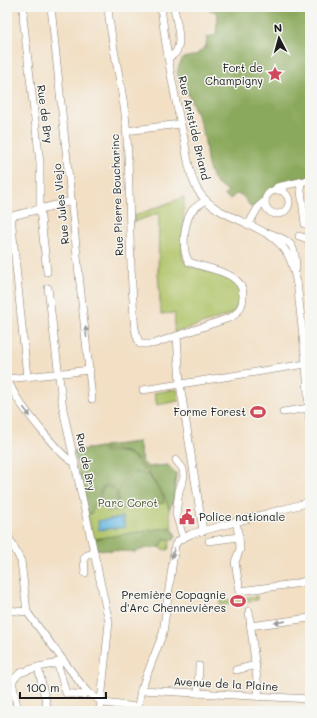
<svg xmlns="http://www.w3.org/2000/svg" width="317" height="718" viewBox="0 0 317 718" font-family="Mali,sans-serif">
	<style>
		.green { fill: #afc366; stroke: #667041 }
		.forest { fill: #8ba95b; stroke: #54623c }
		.water { fill: #67b7e2; stroke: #426a7f }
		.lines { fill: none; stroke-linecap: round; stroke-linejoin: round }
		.minor-casing { stroke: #877e70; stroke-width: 8 }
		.minor { stroke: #fff; stroke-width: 7 }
		.oneway { fill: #999 }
		.labels { text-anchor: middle; stroke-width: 3; stroke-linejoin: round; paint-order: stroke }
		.poi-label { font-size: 11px; fill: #1c1c1c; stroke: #f6f6f2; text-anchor: end }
		.street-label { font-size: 11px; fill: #1c1c1c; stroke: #f6f6f2 }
		.park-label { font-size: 11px; fill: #4f5636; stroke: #f6f6f2 }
	</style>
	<rect width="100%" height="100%" fill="#f6f6f2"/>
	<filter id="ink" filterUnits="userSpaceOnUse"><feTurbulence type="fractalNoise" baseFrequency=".025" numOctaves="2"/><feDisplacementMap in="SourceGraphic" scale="8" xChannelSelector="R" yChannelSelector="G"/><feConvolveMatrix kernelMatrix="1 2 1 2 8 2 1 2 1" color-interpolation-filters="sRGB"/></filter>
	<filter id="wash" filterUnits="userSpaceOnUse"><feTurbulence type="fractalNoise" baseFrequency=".012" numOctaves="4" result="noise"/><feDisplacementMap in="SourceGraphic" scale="16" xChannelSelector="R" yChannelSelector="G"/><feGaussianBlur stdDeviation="0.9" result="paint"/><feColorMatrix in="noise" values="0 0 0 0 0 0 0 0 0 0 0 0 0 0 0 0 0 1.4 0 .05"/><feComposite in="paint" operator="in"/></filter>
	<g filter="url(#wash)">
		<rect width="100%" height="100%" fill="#f2dfc4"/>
		<g class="green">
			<path d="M184 197 182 255 184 261 189 265 235 280C244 295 244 304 229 315L174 333 175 313 161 314 158 273 159 213 134 222V216Z"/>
			<polygon points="177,389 179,401 157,405 154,393"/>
			<polygon points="139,442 142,461 148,467 168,465 176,473 174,500 169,509 172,528 176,536 174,540 171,539 168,550 161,549 161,547 146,548 135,552 95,549 74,451"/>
			<polygon points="257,596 257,600 220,605 220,601"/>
		</g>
		<g class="forest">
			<path d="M203 7H310V177C281 181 275 187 256 207H251L242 195 236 194 230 199 224 195 229 191C222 188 217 186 213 178 206 165 207 156 205 143 203 126 195 111 189 96 186 89 180 86 178 78 176 70 179 65 183 58L196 55 206 46 207 37 216 35 218 13Z"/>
			<polygon points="139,442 142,461 148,467 168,465 176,473 174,500 169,509 164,495 139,460 127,452 105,449 104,446"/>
			<path d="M102 447 103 450C111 454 118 451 126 453 134 455 140 465 145 471 132 472 121 474 116 488L108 485 102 487 91 514H88L74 451Z"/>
			<path d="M138 473 148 474 163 496 164 503 120 509C116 489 117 480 138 473Z"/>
			<polygon points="107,487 116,490 118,510 108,511 98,504 103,488"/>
			<polygon points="170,527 176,536 174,540 164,539 161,547 146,548 135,552 95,549 94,539"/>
		</g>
		<polygon class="water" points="123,517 125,527 99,530 98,521"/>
	</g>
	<g filter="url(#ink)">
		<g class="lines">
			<defs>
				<g id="minor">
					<polyline points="24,7 23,17 40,163 40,209 47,272"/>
					<polyline points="51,7 92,399"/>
					<path d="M108 7C111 46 123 85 126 124 131 182 128 241 133 300 134 314 133 331 140 344H153L232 317C239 311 243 306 243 296 244 271 206 269 189 262 181 250 184 224 191 212 194 207 201 204 206 200"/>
					<path d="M161 7C166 51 174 95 184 139 187 155 189 174 197 189 216 222 268 221 287 253 293 263 295 274 297 285"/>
					<path d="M168 57C187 53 176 22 174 7"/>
					<polyline points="126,131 180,124"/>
					<circle cx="277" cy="202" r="12"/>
					<polyline points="275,190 277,187 300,182"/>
					<polyline points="11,216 27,377"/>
					<polyline points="8,217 72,201"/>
					<polyline points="305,224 300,182 310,180"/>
					<polyline points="248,225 259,206 265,201"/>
					<path d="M269 233C292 242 295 243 296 269"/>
					<polyline points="299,236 308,239 310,248"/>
					<polyline points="297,282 306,364 310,425"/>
					<polyline points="48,288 63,409 109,622 100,711"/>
					<polyline points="177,336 180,384 203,531"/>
					<path d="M7 379C10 385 13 392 17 398 25 410 62 459 74 462"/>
					<polyline points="7,379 90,370"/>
					<polyline points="143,390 306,364"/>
					<polyline points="283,412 309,408"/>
					<polyline points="176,460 183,469 184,477 179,491 176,514 183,537"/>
					<polyline points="237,527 239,537"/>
					<polyline points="7,534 21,561 27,612 87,692 104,703 137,707"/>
					<polyline points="209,541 239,537 240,549 235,562 240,591 294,584 310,580"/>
					<polyline points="85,573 84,558 87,555 94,553"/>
					<polyline points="7,610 27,612"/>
					<polyline points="249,611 259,697"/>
					<polyline points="250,626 310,618"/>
					<polyline points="57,662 66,693 83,695 87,692"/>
					<polyline points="236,670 256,665"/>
					<polyline points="141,690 310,699"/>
					<polyline points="198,693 199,666"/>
					<polyline points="18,711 12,681 20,673 38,667"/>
					<polyline points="48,711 38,667 64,662"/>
					<polyline points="137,711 141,690 163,633 175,545 178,541 191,534 310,502"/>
				</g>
			</defs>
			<use href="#minor" class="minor-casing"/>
			<use href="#minor" class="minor"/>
		</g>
		<defs><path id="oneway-solid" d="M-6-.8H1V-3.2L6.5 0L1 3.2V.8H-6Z"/></defs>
		<g class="oneway">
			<use href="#oneway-solid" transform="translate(86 332) rotate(-96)"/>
			<use href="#oneway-solid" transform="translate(27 412) rotate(53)"/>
			<use href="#oneway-solid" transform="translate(173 553) rotate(103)"/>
			<use href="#oneway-solid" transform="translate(280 622) rotate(172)"/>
		</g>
	</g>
	<defs>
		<symbol id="sight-bare" viewBox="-9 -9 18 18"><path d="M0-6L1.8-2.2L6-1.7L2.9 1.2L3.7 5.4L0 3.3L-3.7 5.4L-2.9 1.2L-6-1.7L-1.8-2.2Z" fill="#d1495b" stroke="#f6f6f2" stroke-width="2.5" paint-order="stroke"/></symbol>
		<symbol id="stadium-bare" viewBox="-9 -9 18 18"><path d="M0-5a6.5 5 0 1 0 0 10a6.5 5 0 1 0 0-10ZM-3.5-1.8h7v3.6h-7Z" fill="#d1495b" stroke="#f6f6f2" stroke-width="2.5" paint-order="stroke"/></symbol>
		<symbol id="civic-bare" viewBox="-9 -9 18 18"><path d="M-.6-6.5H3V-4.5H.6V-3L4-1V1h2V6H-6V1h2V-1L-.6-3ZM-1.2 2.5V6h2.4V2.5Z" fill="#d1495b" stroke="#f6f6f2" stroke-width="2.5" paint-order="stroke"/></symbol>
	</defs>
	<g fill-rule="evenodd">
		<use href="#sight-bare" x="264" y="63" width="22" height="22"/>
		<use href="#stadium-bare" x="247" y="401" width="22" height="22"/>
		<use href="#civic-bare" x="176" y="506" width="22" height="22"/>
		<use href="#stadium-bare" x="227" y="590" width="22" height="22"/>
	</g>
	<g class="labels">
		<g class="poi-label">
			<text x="263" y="72">Fort de<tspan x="263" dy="13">Champigny</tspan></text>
			<text x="246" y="416">Forme Forest</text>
			<text x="199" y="521" text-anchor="start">Police nationale</text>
			<text x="226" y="599">Première Copagnie<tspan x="226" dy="13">d'Arc Chennevières</tspan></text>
		</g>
		<g class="street-label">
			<text transform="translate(45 114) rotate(82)" y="4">Rue de Bry</text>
			<text transform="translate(194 128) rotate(77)" y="4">Rue Aristide Briand</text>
			<text transform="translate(117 195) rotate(-92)" y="4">Rue Pierre Boucharinc</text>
			<text transform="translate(61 204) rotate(-96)" y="4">Rue Jules Viejo</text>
			<text transform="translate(86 462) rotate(78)" y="4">Rue de Bry</text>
			<text transform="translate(226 684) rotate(3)" y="4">Avenue de la Plaine</text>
		</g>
		<g class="park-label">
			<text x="128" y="507">Parc Corot</text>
		</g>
	</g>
	<rect width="317" height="718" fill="none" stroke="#f6f6f2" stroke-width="24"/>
	<g transform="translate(279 38) rotate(354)" stroke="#f6f6f2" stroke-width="3" paint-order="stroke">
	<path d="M0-3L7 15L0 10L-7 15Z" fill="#1c1c1c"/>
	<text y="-6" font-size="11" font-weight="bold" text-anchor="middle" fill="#1c1c1c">N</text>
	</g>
	<path d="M20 692v6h86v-6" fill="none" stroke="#1c1c1c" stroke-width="2"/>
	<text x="26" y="692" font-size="12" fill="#1c1c1c" stroke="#f6f6f2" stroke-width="3" paint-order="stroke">100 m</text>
</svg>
